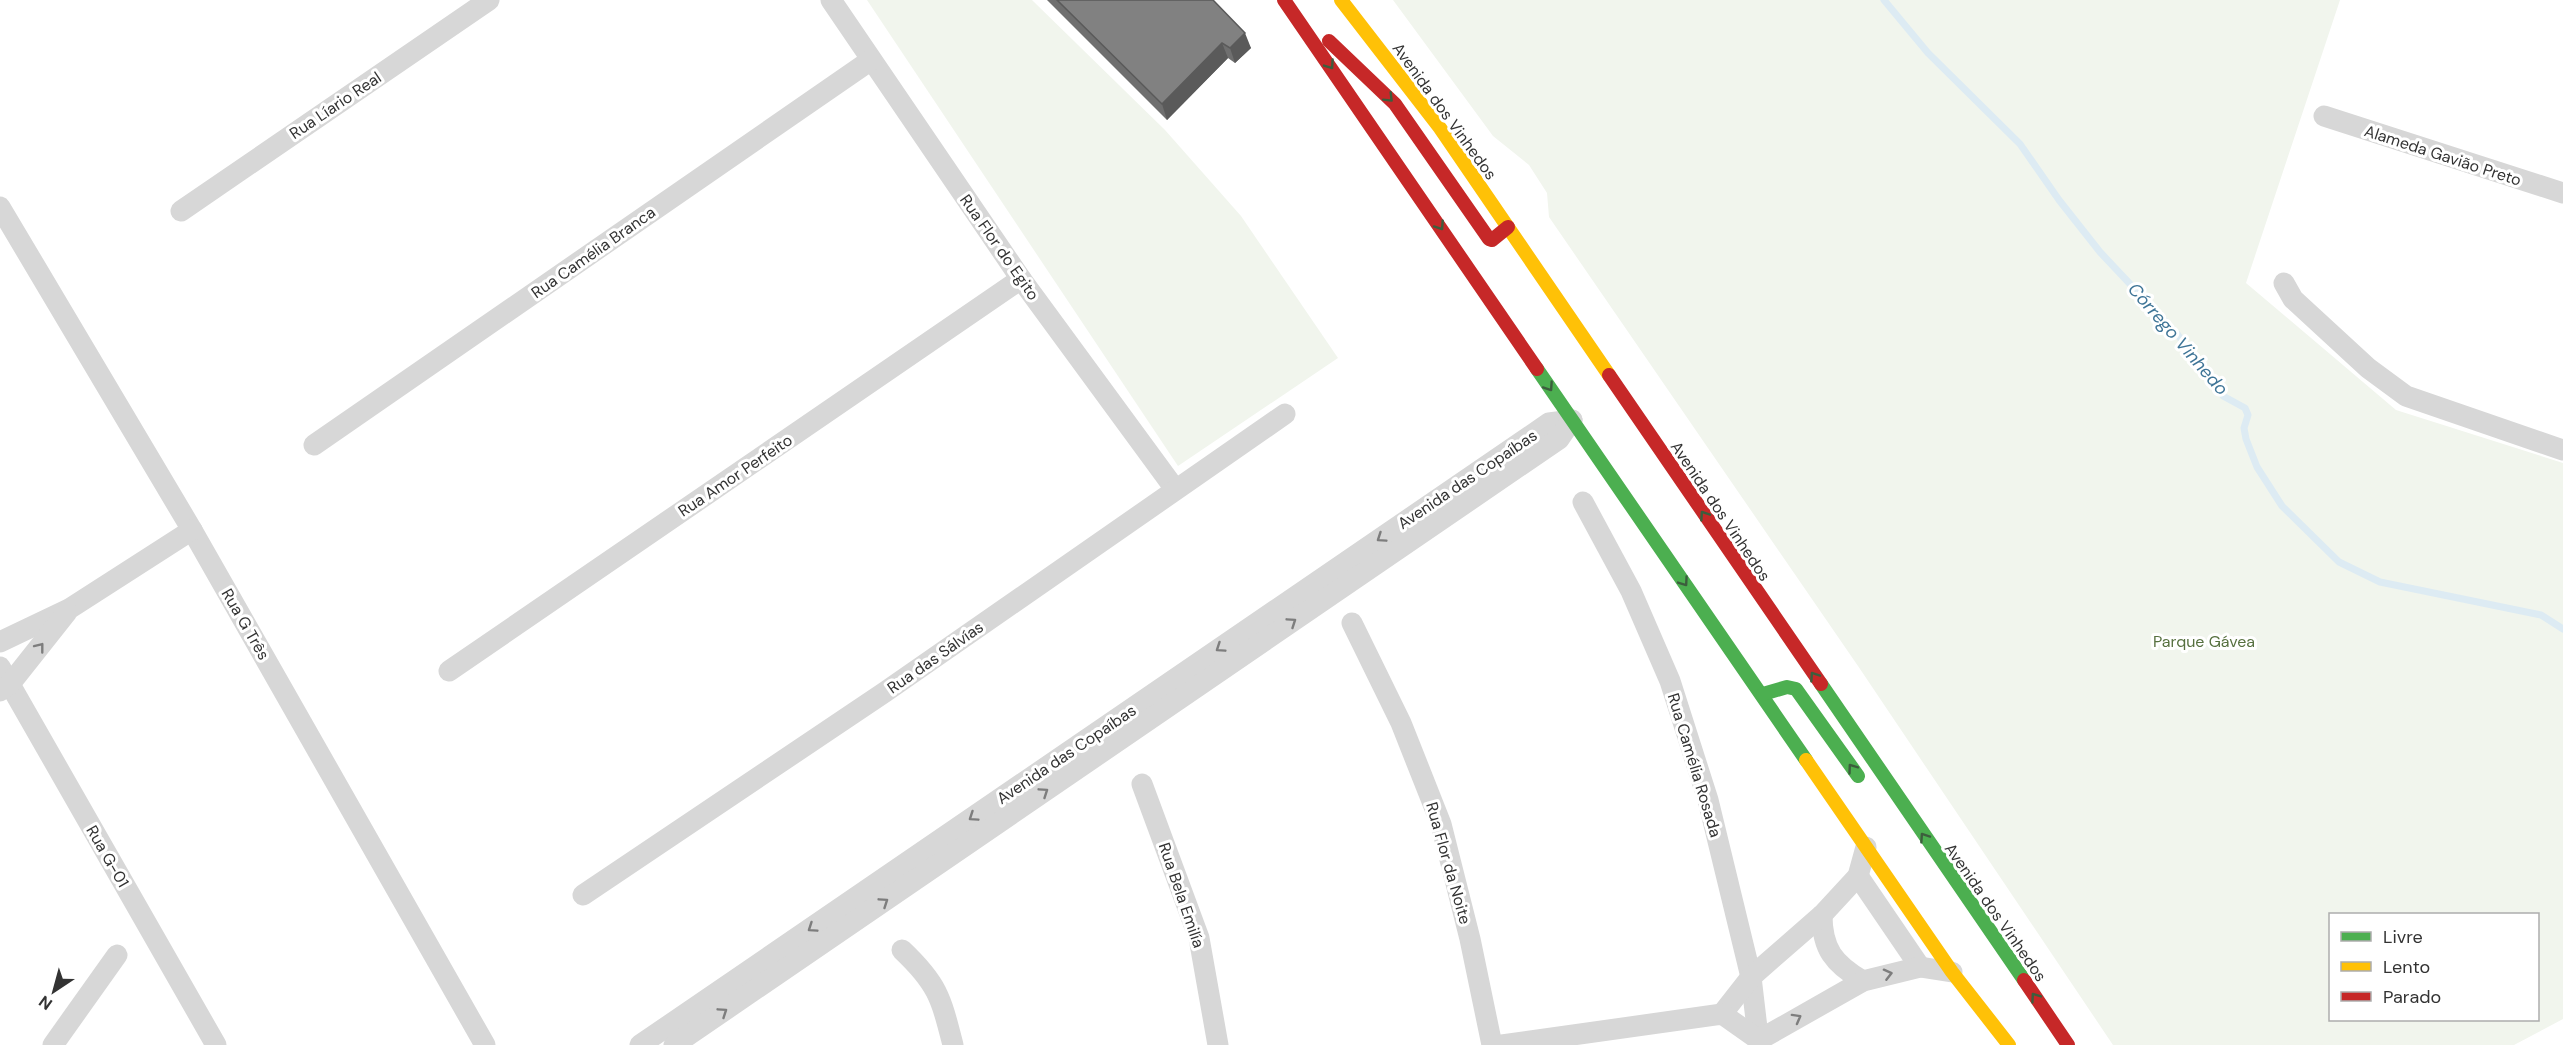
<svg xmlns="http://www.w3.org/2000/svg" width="2563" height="1045" viewBox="0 0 2563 1045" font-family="'DM Sans',sans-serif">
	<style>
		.green { fill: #f1f5ed; fill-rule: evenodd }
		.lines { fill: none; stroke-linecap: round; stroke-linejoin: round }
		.stream { stroke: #ddebf3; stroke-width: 7 }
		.street { stroke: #d7d7d7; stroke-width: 21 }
		.fast { stroke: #4caf50; stroke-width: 14 }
		.slow { stroke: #ffc107; stroke-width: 14 }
		.jam { stroke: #c62828; stroke-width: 14 }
		.wall { fill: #6f6f6f }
		.shaded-wall { fill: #5a5a5a }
		.building { fill: #818181; stroke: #5a5a5a; stroke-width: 1.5 }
		.oneway { stroke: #3c5e3d }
		.oneway2 { stroke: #7d7d7d }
		.labels { text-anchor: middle; stroke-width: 6; stroke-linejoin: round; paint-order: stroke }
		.street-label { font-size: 16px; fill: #333; stroke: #fff }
		.park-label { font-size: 16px; fill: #56703f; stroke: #fff }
		.water-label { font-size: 18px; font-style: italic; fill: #3f7597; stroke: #fff }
	</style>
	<rect width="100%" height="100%" fill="#fff"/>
	<g class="green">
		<polygon points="867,0 1032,0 1165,130 1241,216 1338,358 1178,466"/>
		<path d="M1393 0H2340L2246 283 2396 410 2563 463V1019L2514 1045H2113L1858 666 1549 217 1547 193 1529 165 1493 136ZM2330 914H2538V1020H2330Z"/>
	</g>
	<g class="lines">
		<polyline class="stream" points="1884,0 1928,53 2020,144 2059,200 2100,252 2178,335 2223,396 2245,408 2248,415 2244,428 2246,439 2257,467 2282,506 2339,562 2380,582 2541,615 2563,629"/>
		<g class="street">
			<polyline points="831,0 1021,279 1175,489"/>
			<polyline points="2324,116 2563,193"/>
			<polyline points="0,207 192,530 485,1045"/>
			<polyline points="181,211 489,0"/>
			<polyline points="2284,283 2293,299 2368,368 2406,396 2563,450"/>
			<polyline points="314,445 871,60"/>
			<polyline points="1583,502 1631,591 1670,681 1708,800 1751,977 1759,1045"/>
			<polyline points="1352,623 1401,723 1441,824 1470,939 1492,1045"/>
			<polyline points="0,642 69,609 192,530"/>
			<polyline points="0,667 216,1045"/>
			<polyline points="449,671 1021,279"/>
			<polyline points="0,691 10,684 67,612"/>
			<polyline points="1142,784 1199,938 1218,1045"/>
			<polyline points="1858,876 1920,967"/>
			<polyline points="583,895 885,692 1285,414"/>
			<path d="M1822 915C1822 949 1834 964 1863 981"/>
			<path d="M902 950C938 984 941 998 953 1045"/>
			<polyline points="1722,1014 1751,977 1822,915 1858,876 1866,847"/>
			<polyline points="53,1045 117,955"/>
			<polyline points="640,1045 1549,423 1572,420"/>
			<polyline points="674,1045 1559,439 1572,420"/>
			<polyline points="1502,1045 1722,1014 1759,1040 1863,981 1920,967 1952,972"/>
		</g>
		<g class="fast">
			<polyline points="1537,369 1806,760"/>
			<polyline points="1821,684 2024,980"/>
			<polyline points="1763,694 1787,687 1796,689 1858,776"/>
		</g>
		<g class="slow">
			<polyline points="1341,0 1440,128 1609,375"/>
			<polyline points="1806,760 1952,972 2009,1045"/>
		</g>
		<g class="jam">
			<polyline points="1284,0 1537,369"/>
			<polyline points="1329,41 1395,104 1489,239 1492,240 1508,227"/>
			<polyline points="1609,375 1821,684"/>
			<polyline points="2024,980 2068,1045"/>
		</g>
	</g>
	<polygon class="wall" points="1047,0 1213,0 1251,48 1235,63 1228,58 1167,120"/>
	<g class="shaded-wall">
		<polygon points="1245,33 1251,48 1235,63 1230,48"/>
		<polygon points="1222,43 1228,58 1167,120 1162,104"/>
	</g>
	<polygon class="building" points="1057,0 1213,0 1245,33 1230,48 1222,43 1162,104"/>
	<defs><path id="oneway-chevron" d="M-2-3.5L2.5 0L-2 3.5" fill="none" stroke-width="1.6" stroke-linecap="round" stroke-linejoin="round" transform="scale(1.5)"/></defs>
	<g class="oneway">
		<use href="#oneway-chevron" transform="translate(1330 65) rotate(55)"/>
		<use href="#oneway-chevron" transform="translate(1389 98) rotate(45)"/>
		<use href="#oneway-chevron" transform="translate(1440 226) rotate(56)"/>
		<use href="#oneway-chevron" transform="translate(1549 387) rotate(56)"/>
		<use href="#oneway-chevron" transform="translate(1704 515) rotate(-124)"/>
		<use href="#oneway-chevron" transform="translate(1684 582) rotate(55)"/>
		<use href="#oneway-chevron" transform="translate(1814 676) rotate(-124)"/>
		<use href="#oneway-chevron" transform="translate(1852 768) rotate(-126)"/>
		<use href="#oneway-chevron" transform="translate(1924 837) rotate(-124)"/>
		<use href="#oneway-chevron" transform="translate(2035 997) rotate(-125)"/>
	</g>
	<g class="oneway2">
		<use href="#oneway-chevron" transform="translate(1381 538) rotate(146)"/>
		<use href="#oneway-chevron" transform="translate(1292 622) rotate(-34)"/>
		<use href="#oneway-chevron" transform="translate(40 647) rotate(-52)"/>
		<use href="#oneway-chevron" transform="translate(1220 648) rotate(146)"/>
		<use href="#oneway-chevron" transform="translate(1044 792) rotate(-34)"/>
		<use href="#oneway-chevron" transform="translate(973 817) rotate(146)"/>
		<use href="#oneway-chevron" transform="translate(884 902) rotate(-34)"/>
		<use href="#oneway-chevron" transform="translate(812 928) rotate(146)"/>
		<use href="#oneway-chevron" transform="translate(1888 974) rotate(-14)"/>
		<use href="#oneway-chevron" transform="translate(723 1012) rotate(-34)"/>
		<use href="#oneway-chevron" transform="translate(1797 1018) rotate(-29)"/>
	</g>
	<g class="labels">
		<g class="street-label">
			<text transform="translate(335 105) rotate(-34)" y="6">Rua Líario Real</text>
			<text transform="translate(1445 111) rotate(54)" y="6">Avenida dos Vinhedos</text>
			<text transform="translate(2443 155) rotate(18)" y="6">Alameda Gavião Preto</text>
			<text transform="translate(1000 247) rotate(55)" y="6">Rua Flor do Egito</text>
			<text transform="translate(593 252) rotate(-35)" y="6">Rua Camélia Branca</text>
			<text transform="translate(735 475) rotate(-34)" y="6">Rua Amor Perfeito</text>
			<text transform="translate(1467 479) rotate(-34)" y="6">Avenida das Copaíbas</text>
			<text transform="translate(1721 511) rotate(56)" y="6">Avenida dos Vinhedos</text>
			<text transform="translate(246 624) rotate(60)" y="6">Rua G Três</text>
			<text transform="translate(935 657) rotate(-35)" y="6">Rua das Sálvías</text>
			<text transform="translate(1066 754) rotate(-34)" y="6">Avenida das Copaíbas</text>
			<text transform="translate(1695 765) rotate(73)" y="6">Rua Camélia Rosada</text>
			<text transform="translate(108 856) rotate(60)" y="6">Rua G-01</text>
			<text transform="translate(1449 863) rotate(74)" y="6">Rua Flor da Noite</text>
			<text transform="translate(1182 895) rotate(71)" y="6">Rua Bela Emilía</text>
			<text transform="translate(1996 912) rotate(55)" y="6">Avenida dos Vinhedos</text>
		</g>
		<g class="park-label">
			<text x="2204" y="647">Parque Gávea</text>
		</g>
		<g class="water-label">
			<text transform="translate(2178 339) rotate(49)" y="6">Córrego Vinhedo</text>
		</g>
	</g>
	<rect x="2329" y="913" width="210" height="108" fill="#ffffff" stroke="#adadad" stroke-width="1.5"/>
	<rect x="2341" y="932" width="30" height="9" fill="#4caf50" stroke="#adadad" stroke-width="1.5"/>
	<text x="2383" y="943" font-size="18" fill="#333333">Livre</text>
	<rect x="2341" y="962" width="30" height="9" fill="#ffc107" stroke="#adadad" stroke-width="1.5"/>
	<text x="2383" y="973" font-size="18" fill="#333333">Lento</text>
	<rect x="2341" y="992" width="30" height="9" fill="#c62828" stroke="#adadad" stroke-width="1.5"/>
	<text x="2383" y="1003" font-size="18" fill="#333333">Parado</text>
	<g transform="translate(54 991) rotate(216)" stroke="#ffffff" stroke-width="4.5" paint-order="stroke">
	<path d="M0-4.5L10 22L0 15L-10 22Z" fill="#333333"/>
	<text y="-9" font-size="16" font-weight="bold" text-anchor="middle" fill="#333333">N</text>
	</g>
</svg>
